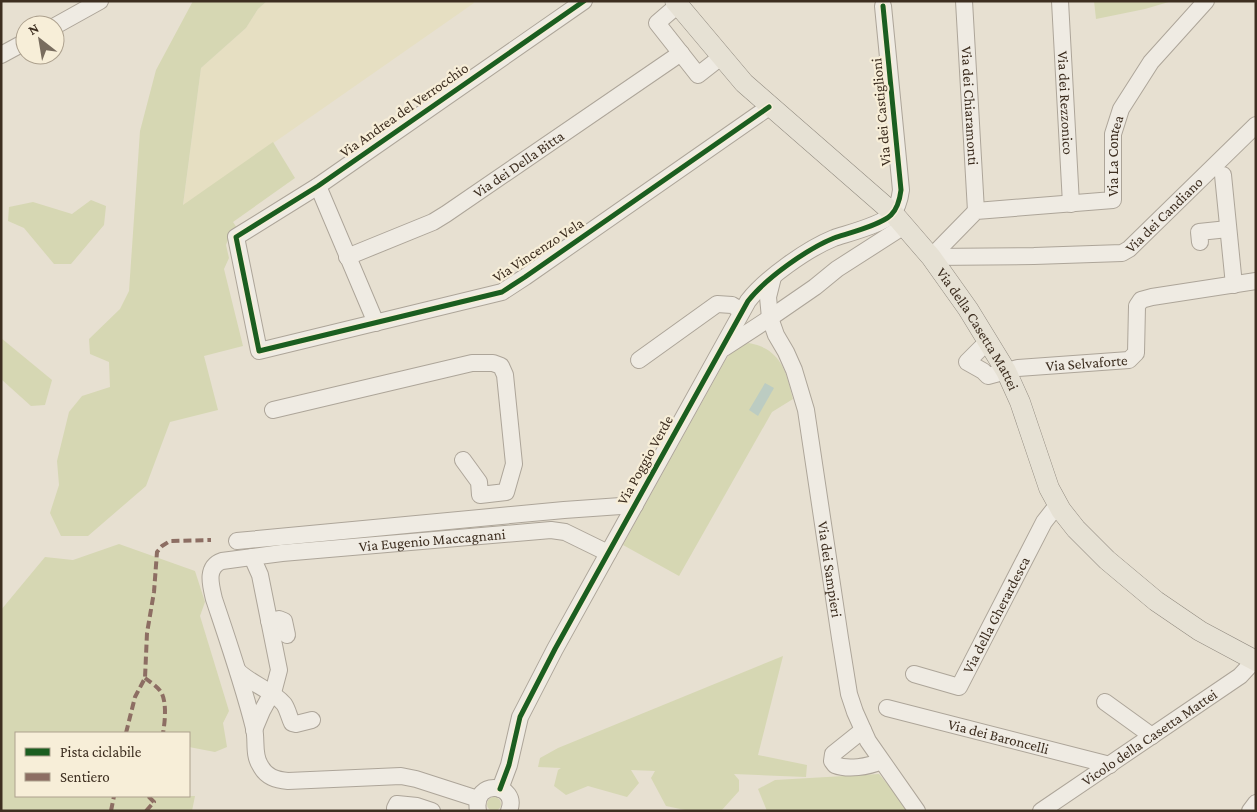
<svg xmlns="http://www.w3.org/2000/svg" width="1257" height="812" viewBox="0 0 1257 812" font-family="'Crimson Pro',serif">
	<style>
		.farmland { fill: #e6dfc2 }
		.green { fill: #d6d7b3 }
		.water { fill: #bcccc2 }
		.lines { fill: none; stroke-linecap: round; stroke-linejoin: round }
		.minor-casing { stroke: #ada599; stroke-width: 18 }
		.major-casing { stroke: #928b80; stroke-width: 21 }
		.minor { stroke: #efebe3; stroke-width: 16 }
		.major { stroke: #e6e1d4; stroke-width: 20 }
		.quiet { stroke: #8d6e63; stroke-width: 4; stroke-dasharray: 8 4; stroke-linecap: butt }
		.cycleway-casing { stroke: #f7eed8; stroke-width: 8 }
		.cycleway { stroke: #1b5e20; stroke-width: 5 }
		.labels { text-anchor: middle; stroke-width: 4.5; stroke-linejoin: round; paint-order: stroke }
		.street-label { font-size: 15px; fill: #3d2e20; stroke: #f7eed8 }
	</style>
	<rect width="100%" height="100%" fill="#e7e0d1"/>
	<polygon class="farmland" points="267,1 473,1 474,3 183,206 201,68 246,28 258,9"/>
	<g class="green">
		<polygon points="193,1 267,1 258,9 246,28 201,68 183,205 273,142 295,178 233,222 237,228 229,237 226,245 229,258 224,269 243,346 204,356 218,410 170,422 146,486 88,536 61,536 50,513 59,485 57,461 69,412 82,396 110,387 109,362 90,354 89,339 120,309 129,291 140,131 156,70"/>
		<polygon points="1094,1 1172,1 1145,9 1096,19"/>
		<polygon points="91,200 106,206 104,225 71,264 54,264 24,228 8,221 9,207 33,202 72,214"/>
		<polygon points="1,338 52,380 45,405 31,406 1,379"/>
		<path d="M749 343C781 349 786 371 793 399L772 412 679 576 623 545 726 359C733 350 738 345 749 343Z"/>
		<polygon points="119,544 195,571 205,602 200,616 229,711 223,723 227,747 215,752 189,747 189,733 16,733 16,796 195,796 192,811 1,811 1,610 45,557 73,560"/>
		<polygon points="783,656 758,755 807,765 806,777 734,774 739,780 739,791 721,811 690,811 666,806 651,778 655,771 631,770 639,783 627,797 588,786 566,795 554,786 558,770 561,768 538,767 540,758 558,748"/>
		<polygon points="879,774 899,798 907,811 767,811 758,789 775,780"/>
		<circle cx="494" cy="804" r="7"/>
	</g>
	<polygon class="water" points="765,383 774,388 758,416 749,410"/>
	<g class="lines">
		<defs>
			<g id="minor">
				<polyline points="584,1 318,186 236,237 259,351 502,292 525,277 769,107"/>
				<path id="s1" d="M964 1 976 211"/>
				<path id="s2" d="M1060 1 1071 204"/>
				<polyline points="678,5 657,23 698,75 721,57"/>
				<polyline points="55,26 100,1"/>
				<polyline points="1,55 25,42"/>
				<polyline points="1223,175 1234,285"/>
				<polyline points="318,186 376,323"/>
				<polyline points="1200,242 1199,232 1228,229"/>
				<path id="s3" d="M347 257 433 222 446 214 681 53"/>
				<path id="s4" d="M931 257 976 211 1113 200V134L1121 109 1151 62 1206 1"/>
				<path id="s5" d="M931 257 1034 256 1122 253 1129 249 1256 125"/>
				<path id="s6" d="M773 277 768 297 770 318 776 335 786 352 794 370 806 410 840 638 849 694 855 712 868 741 917 811"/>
				<path id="s7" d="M988 341 967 362 983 371 988 376 1018 368 1129 360 1136 353 1137 306 1141 300 1152 297 1256 281"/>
				<polyline points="724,348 770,318 815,287 837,269 904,226"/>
				<polyline points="639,360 717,304 732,305 742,311"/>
				<polyline points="273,410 472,363 493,363 501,366 505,375 514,464 506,492 480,495 479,482 463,460"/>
				<polyline points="237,541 564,510 635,505"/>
				<polyline points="252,557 260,575 279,670 274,689 262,711 254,730"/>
				<polyline points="269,621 279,619 284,621 287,635"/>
				<path d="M238 671C251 684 272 690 284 704 288 710 289 717 292 723L296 724 312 720"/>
				<path id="s8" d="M914 674 959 687 1044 522 1058 504"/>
				<polyline points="1105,702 1152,736"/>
				<path id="s9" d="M887 708 1110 765"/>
				<path d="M863 730 833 754 832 761 835 765C848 770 868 767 881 761"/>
				<path d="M500 789 509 765 520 717 555 649 748 301C766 278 807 249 834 238 849 233 881 225 891 215 898 208 900 198 901 190L883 6"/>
				<path id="s10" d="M478 799 416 779 401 776 288 781C276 780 266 777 260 765 253 754 257 740 254 728 243 684 228 641 214 599 211 586 205 567 222 561L282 553 551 530 565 532 608 553"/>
				<polyline points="399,811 395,808 397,804 417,806 432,811"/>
				<path d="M478 811C472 778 520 783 509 811"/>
				<path id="s11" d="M1041 811 1240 676 1255 660"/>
				<polyline points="1250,811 1256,803"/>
			</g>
			<g id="major">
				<path id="s12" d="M675 1 744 83 893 213 931 257 968 309 1006 371 1020 402 1049 488 1061 510 1076 529 1107 560 1156 601 1200 631 1256 661"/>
			</g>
		</defs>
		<use href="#minor" class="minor-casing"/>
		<use href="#major" class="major-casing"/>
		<use href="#minor" class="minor"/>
		<use href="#major" class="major"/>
		<g class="quiet">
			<path d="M145 678C150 682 157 686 161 692 167 702 165 722 163 733"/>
			<polyline points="126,733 135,697 145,678 147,633 154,592 157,552 162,546 170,541 211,540"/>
			<polyline points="111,811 114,796"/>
			<polyline points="146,811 154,802 148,796"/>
		</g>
		<defs>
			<g id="cycleway">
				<polyline points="584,1 318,186 236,237 259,351 502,292 525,277 769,107"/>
				<path d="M500 789 509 765 520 717 555 649 748 301C766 278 807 249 834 238 849 233 881 225 891 215 898 208 900 198 901 190L883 6"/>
			</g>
		</defs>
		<use href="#cycleway" class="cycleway-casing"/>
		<use href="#cycleway" class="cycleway"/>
	</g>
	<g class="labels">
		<g class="street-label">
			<text dy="5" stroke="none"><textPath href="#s2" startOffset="102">Via dei Rezzonico</textPath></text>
			<text dy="5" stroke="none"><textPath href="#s1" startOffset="105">Via dei Chiaramonti</textPath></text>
			<text transform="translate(404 110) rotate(-35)" y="5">Via Andrea del Verrocchio</text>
			<text transform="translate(881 112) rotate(-95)" y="5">Via dei Castiglioni</text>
			<text dy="5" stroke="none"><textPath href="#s4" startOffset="246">Via La Contea</textPath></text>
			<text dy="5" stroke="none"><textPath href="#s3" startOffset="196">Via dei Della Bitta</textPath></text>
			<text dy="5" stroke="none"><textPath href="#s5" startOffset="248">Via dei Candiano</textPath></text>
			<text transform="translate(538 250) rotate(-33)" y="5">Via Vincenzo Vela</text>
			<text dy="5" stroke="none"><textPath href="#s12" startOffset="449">Via della Casetta Mattei</textPath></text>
			<text dy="5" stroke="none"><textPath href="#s7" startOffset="155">Via Selvaforte</textPath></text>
			<text transform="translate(645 460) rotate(-61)" y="5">Via Poggio Verde</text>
			<text dy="5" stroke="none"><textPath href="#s10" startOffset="655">Via Eugenio Maccagnani</textPath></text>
			<text dy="5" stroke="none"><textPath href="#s6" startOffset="302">Via dei Sampieri</textPath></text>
			<text dy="5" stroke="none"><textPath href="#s8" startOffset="128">Via della Gherardesca</textPath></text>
			<text dy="5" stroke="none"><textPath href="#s9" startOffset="115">Via dei Baroncelli</textPath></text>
			<text dy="5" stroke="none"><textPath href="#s11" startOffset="131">Vicolo della Casetta Mattei</textPath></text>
		</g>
	</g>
	<rect width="1257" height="812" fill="none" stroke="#3d2e20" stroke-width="5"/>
	<rect x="15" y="732" width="175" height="65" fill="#f7eed8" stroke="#ada18e"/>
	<rect x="25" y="748" width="25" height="8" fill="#1b5e20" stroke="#ada18e"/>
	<text x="60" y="757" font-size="15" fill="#3d2e20">Pista ciclabile</text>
	<rect x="25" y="773" width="25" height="8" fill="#8d6e63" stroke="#ada18e"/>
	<text x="60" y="782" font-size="15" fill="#3d2e20">Sentiero</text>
	<g transform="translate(40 40) rotate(329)"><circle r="24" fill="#f7eed8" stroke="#ada18e"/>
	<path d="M0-4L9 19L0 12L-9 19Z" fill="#786c5e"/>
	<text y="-8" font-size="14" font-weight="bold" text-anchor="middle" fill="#3d2e20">N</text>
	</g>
</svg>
